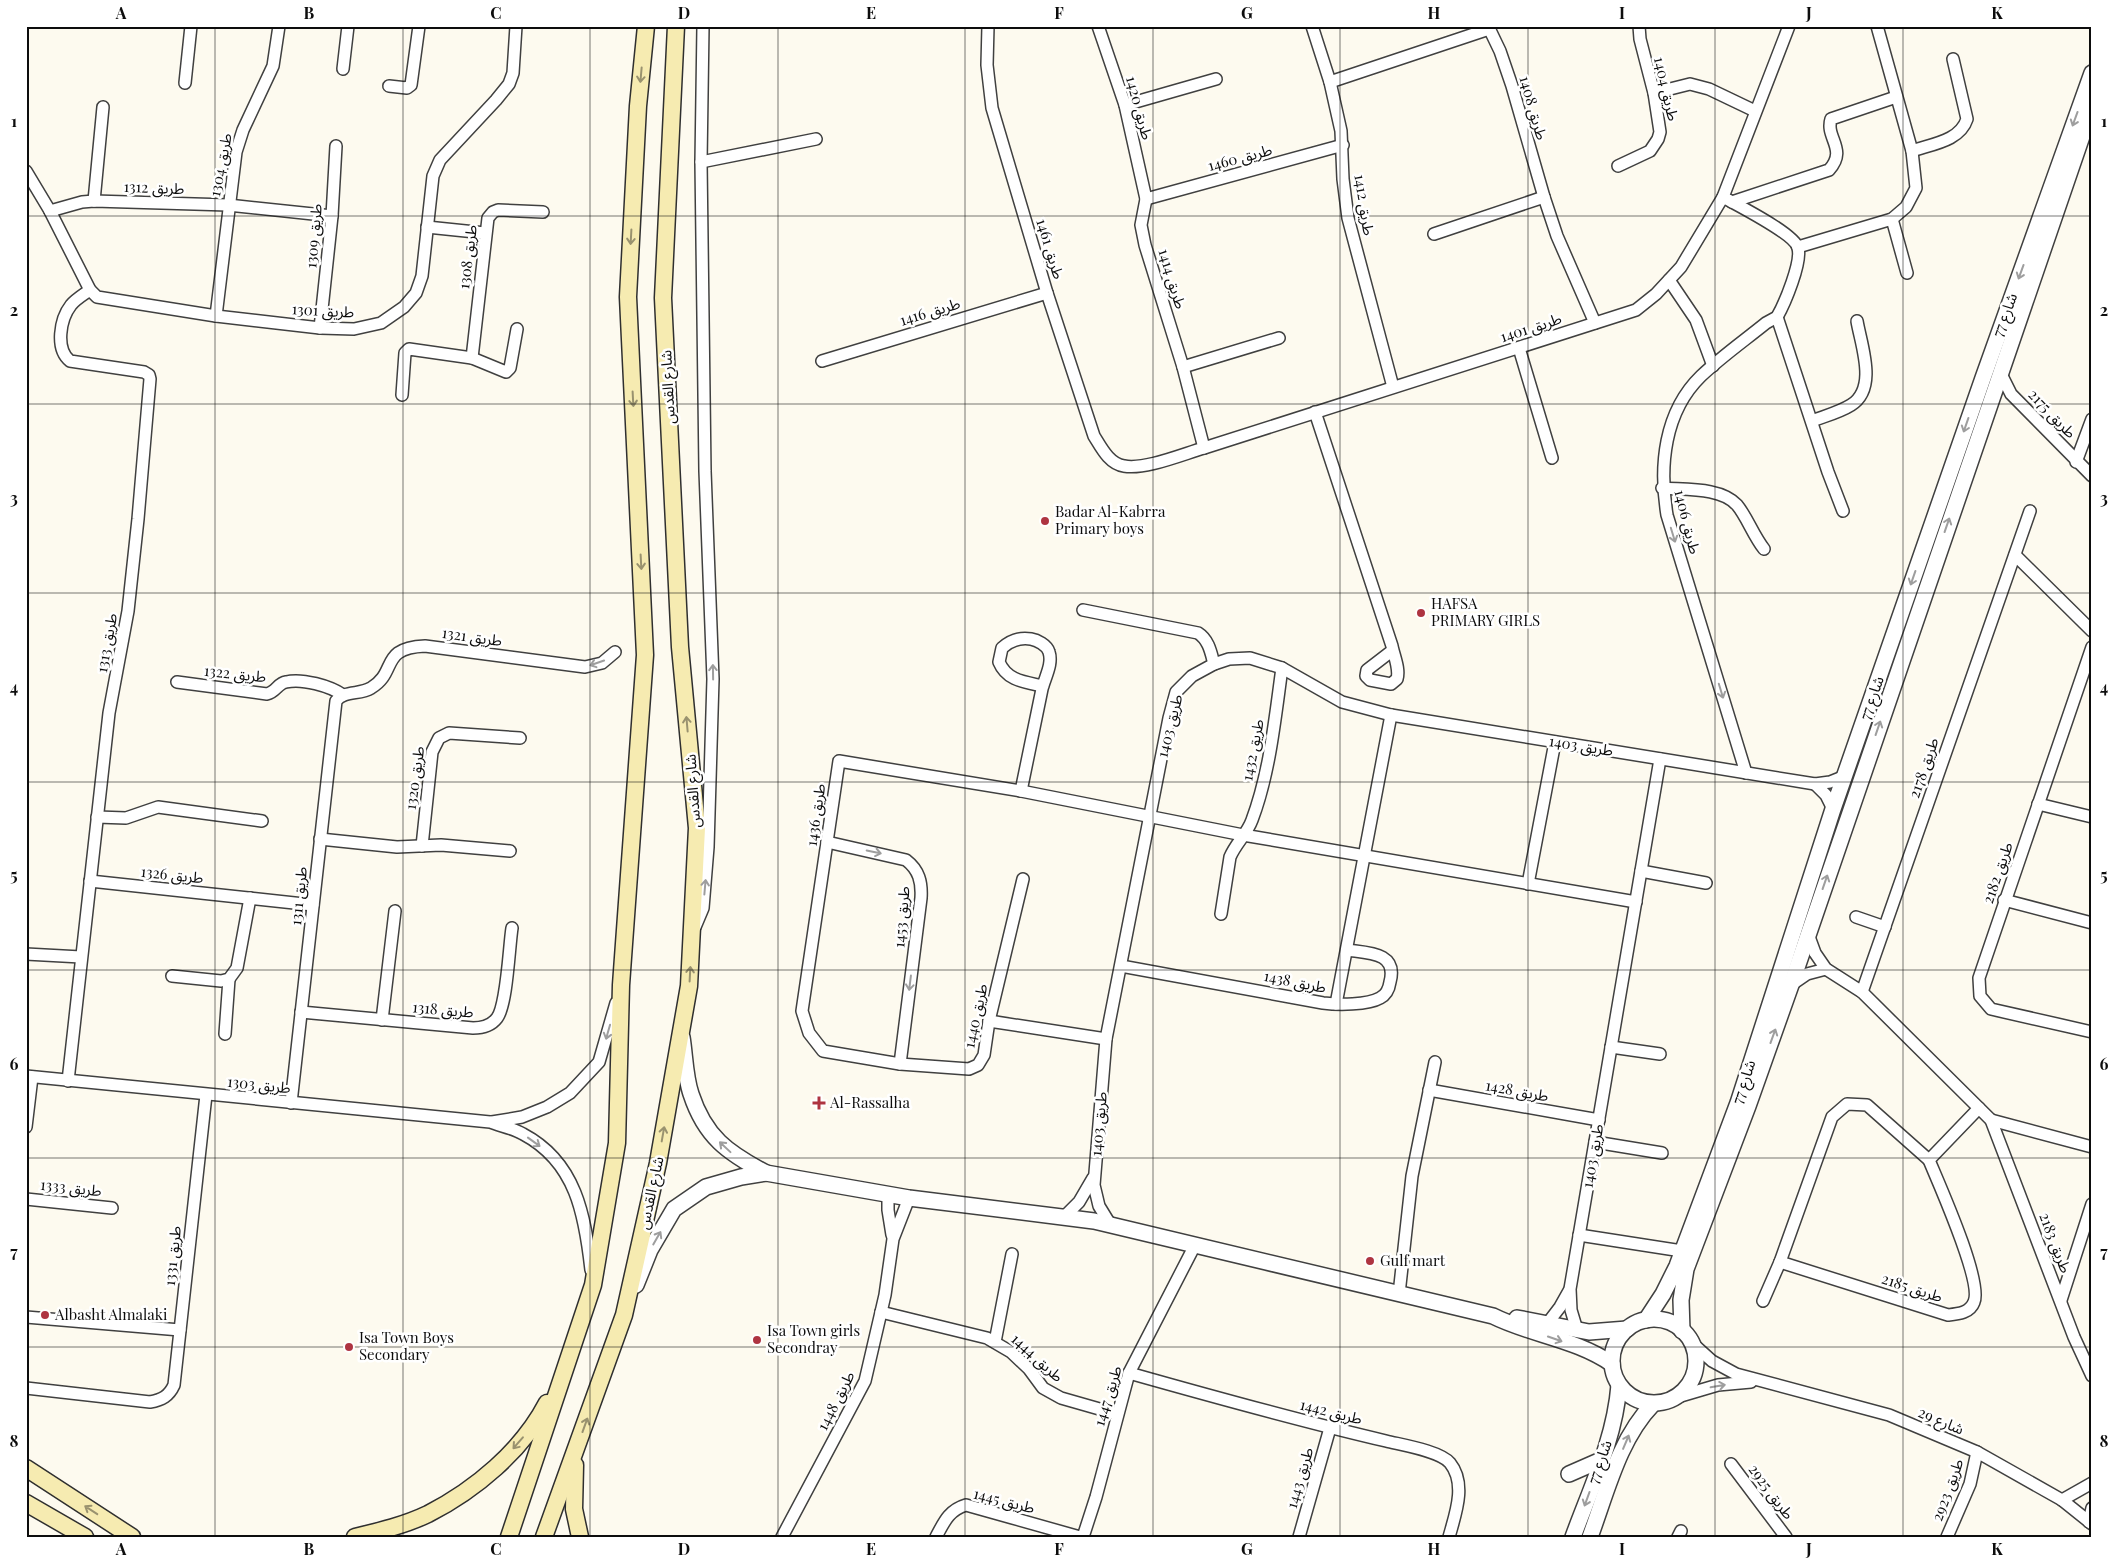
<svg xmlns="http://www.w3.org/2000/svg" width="2118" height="1563" viewBox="0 0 2118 1563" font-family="'Playfair Display','Noto Sans Arabic',serif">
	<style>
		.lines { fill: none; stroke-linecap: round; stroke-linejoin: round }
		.minor-casing { stroke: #404040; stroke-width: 14 }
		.tertiary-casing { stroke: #404040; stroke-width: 18 }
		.secondary-casing { stroke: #2f2f2f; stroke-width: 19 }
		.minor { stroke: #fff; stroke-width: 11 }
		.tertiary { stroke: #fff; stroke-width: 15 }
		.secondary { stroke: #f6ebb1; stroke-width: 16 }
		.oneway { stroke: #99926f }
		.oneway2 { stroke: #9e9e9e }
		.grid { fill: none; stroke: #0d0d0d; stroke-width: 1; stroke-opacity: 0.55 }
		.poi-dot { fill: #ae3441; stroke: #fff; stroke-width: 2 }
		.labels { text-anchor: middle; stroke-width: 5; stroke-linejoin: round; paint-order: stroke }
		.street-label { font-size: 15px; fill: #0d0d0d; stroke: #fff }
		.poi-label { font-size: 15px; fill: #0d0d0d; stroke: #fff; text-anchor: start }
		.neatline { fill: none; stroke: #0d0d0d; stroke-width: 2 }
		.grid-label { font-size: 16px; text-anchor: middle; font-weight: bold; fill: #0d0d0d }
	</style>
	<rect width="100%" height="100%" fill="#fdfaef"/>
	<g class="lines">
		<defs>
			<g id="minor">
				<path d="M988 26 987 65 992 108 1047 293 1094 436C1101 447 1109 464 1124 466 1145 470 1183 454 1204 448L1636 310 1656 294 1681 267 1723 197 1789 26"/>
				<polyline points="1098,26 1125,105 1146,199 1141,225 1145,245 1183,367 1204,448"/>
				<polyline points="1312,26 1330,82 1341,131 1343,179 1348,218 1393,387"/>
				<polyline points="1488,26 1500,51 1512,86 1544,197 1557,236 1595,323"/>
				<polyline points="343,69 348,26"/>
				<polyline points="1330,82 1489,29"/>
				<polyline points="185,83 191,26"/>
				<polyline points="389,86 407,88 411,85 419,26"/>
				<polyline points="1654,93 1690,84 1709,89 1755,111"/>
				<polyline points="1125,105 1216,79"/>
				<path d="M1912 151C1932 144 1960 141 1967 119L1953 59"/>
				<polyline points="701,162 816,139"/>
				<polyline points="1618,166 1650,151 1658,139 1660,132 1654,93 1640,39 1639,26"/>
				<polyline points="26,171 50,211 90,290 97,297 216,316 320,328 354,329 381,323 404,307 416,293 422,276 433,176 440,160 496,100 509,84 513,73 516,26"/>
				<path d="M1723 197C1737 205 1795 234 1798 248 1802 262 1785 303 1777 317L1766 323C1745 340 1721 357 1701 376 1664 412 1659 466 1667 515L1746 773"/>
				<polyline points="1146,199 1343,145"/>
				<polyline points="94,201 103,107"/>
				<path d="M1732 202 1829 170C1848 149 1825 138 1831 119L1896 97"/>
				<polyline points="50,211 82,202 94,201 228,205 332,216"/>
				<polyline points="1892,219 1907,273"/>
				<polyline points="427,227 485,233"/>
				<polyline points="1434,234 1544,197"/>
				<polyline points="1798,247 1892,219 1906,207 1916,188 1912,151 1877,26"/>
				<polyline points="1669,280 1696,320 1713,366"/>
				<polyline points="216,316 236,152 243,130 273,66 279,26"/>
				<polyline points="1777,317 1828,472 1843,511"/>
				<polyline points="320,328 332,216 336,146"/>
				<polyline points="1519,348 1552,458"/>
				<polyline points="472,358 488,218 493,212 498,210 543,212"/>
				<polyline points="822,361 1047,293"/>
				<polyline points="1183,367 1279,338"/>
				<polyline points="2000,372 2011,394 2092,476"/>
				<polyline points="402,395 405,353 409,349 472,358 506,372 510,368 517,329"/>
				<path d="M1315 412 1392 646C1394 656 1400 669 1397 679L1391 684 1370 680 1366 676 1367 670 1393 650"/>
				<path d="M1812 421C1825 416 1840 412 1851 405 1878 388 1861 345 1857 321"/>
				<polyline points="2076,462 2092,419"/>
				<path d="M1662 488C1685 490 1721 487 1737 505 1747 517 1753 535 1764 549"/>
				<polyline points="2015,555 2092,631"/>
				<path d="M1083 610 1198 633C1209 640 1211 653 1214 664"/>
				<polyline points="2092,647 1979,978 1980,996 1991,1009 2092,1032"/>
				<path d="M177 682 267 694C276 692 278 683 286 682 302 678 330 686 343 695"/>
				<polyline points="1815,784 1826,795 1833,809"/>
				<path d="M1021 791C1028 757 1035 723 1042 689 1045 677 1053 664 1049 652 1047 645 1037 640 1031 639 1020 637 1010 641 1002 648L999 662C1007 681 1025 682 1043 686"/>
				<polyline points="2038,804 2092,817"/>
				<polyline points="97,817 126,818 158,807 262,821"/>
				<polyline points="320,839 397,847 441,845 510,851"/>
				<path d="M827 842 906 860C919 870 922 882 921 898L900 1064"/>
				<polyline points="422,846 432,752 439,738 449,733 520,738"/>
				<polyline points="1641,871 1706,883"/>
				<polyline points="1023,879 989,1021 984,1055 978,1065 969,1069 900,1064 823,1051 809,1033 802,1011 839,761 1021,791 1243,835 1636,902"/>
				<polyline points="90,881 313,905"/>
				<polyline points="1528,884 1555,742"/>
				<polyline points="2004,900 2092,923"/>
				<path d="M1221 914 1230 857C1236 843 1247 834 1252 820 1270 772 1275 718 1282 668"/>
				<polyline points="1856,917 1885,927"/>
				<polyline points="695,927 703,908 708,847 713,679 705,471 701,162 703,26"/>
				<polyline points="1808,934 1815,953 1826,969 1862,992 1991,1120 2074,1337 2092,1376"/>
				<polyline points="26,954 81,957"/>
				<path d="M1121 966 1323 1003C1338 1005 1368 1005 1380 998 1386 995 1389 989 1390 982 1398 952 1368 953 1347 950"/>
				<polyline points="172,976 221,981 229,979 237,968 250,898"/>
				<polyline points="1791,985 1807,974 1826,969"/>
				<polyline points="1862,992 2030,511"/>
				<polyline points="1336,1004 1391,715"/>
				<path d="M301 1012 473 1028C483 1028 491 1026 497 1018 507 1005 509 947 512 928"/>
				<polyline points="382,1020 395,911"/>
				<polyline points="989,1021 1106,1039"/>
				<polyline points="225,1034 229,979"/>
				<polyline points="1611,1047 1660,1054"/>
				<path d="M26 1076 490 1122C500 1126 513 1128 523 1134 576 1162 585 1215 591 1270"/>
				<path d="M68 1081 109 713 128 611 138 519 150 379 149 375 144 372 70 361C55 349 60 319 71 305 76 299 83 295 90 290"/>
				<polyline points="1429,1090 1599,1120"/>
				<path d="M291 1103 336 701C344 690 360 695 371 688 398 672 379 648 425 646L585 667 602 663 615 652"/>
				<polyline points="1991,1120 2092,1147"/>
				<polyline points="492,1122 522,1117 547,1107 570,1093 599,1062 616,1003"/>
				<polyline points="26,1127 32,1077"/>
				<polyline points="1595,1142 1662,1153"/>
				<polyline points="888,1194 888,1210 892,1235"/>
				<polyline points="26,1199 112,1208"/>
				<polyline points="1064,1217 1079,1202 1093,1178"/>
				<polyline points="1110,1224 1099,1206 1094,1185 1106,1039 1169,718 1176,692 1192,676 1214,664 1229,659 1250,658 1282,668 1342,702 1391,715 1815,784 1830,782 1845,776"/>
				<polyline points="1579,1235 1682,1251"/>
				<path d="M1780 1262 1948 1315C1958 1314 1970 1313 1974 1302 1983 1282 1939 1184 1929 1160L1979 1108"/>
				<polyline points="1399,1294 1412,1176 1435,1062"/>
				<polyline points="2061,1300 2092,1204"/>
				<polyline points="1763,1301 1780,1262 1832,1117 1847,1104 1867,1105 1929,1160"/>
				<polyline points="881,1312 987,1338 1011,1352 1029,1369 1043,1388 1061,1398 1117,1414"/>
				<polyline points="26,1317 180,1330"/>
				<polyline points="1547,1324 1560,1307 1569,1291"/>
				<polyline points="1577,1330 1571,1310 1570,1289 1660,759"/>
				<polyline points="995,1342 1012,1254"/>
				<polyline points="1691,1342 1712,1361 1736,1374 1889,1415 1977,1452 2062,1500 2092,1524"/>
				<path d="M1129 1373C1214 1397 1300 1421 1386 1441 1402 1445 1440 1451 1450 1463 1467 1484 1455 1515 1449 1537"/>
				<path d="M26 1388 150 1402C162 1400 169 1396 174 1385L206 1095"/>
				<polyline points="1674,1398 1718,1385 1751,1382"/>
				<polyline points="1731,1464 1786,1537"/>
				<polyline points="2062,1500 2092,1483"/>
				<polyline points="2089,1522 2092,1508"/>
				<polyline points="782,1537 865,1381 885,1295 893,1239 909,1198"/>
				<path d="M936 1537C944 1522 949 1510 966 1505L1080 1537"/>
				<polyline points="1083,1537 1096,1497 1129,1373 1195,1245"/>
				<polyline points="1299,1537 1330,1428"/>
				<polyline points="1678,1537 1681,1531"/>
				<polyline points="1947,1537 1970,1484 1977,1452"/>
			</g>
			<g id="tertiary">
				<path d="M682 1037C685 1055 685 1077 691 1094 705 1137 728 1153 766 1173"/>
				<path d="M636 1285 650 1250 674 1209 706 1187 741 1177 766 1173 909 1198 1094 1221 1493 1316C1531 1335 1576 1339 1612 1364"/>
				<polyline points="1517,1318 1589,1332 1627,1329"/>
				<circle cx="1654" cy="1361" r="42"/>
				<polyline points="1646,1320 1663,1294 1677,1266 1738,1103 1833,809 1983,378 2092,73"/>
				<polyline points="1682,1331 1681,1300 1686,1269 1748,1106 1791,985 2092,107"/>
				<polyline points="1569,1474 1601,1460"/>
				<path d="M1573 1537C1591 1488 1615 1438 1619 1385"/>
				<path d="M1590 1537C1607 1491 1619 1439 1653 1404"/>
			</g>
			<g id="secondary">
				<polyline points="575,1465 574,1509 580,1537"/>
				<polyline points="26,1468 132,1537"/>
				<polyline points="26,1503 85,1537"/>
				<path d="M355 1537C380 1531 405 1525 428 1514 475 1490 522 1451 547 1403"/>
				<polyline points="509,1537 593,1285 617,1143 621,985 645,655 628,297 638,106 646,26"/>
				<polyline points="544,1537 624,1315 658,1163 689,986 697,828 680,647 663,298 676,26"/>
			</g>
		</defs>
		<use href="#minor" class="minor-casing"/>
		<use href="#tertiary" class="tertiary-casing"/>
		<use href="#secondary" class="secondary-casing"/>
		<use href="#minor" class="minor"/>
		<use href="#tertiary" class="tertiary"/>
		<use href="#secondary" class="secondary"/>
	</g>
	<defs><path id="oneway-shaft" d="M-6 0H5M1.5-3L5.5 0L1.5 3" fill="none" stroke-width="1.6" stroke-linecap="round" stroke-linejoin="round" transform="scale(1.25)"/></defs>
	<g class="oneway">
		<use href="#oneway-shaft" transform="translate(641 75) rotate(95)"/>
		<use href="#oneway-shaft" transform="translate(631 237) rotate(93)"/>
		<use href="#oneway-shaft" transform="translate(633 399) rotate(87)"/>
		<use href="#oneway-shaft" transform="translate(641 562) rotate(87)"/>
		<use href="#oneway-shaft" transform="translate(687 724) rotate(-95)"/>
		<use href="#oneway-shaft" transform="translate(690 974) rotate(-87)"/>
		<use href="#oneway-shaft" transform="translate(663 1134) rotate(-80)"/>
		<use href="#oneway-shaft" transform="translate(585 1425) rotate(-70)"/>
		<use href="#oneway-shaft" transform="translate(518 1443) rotate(131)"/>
		<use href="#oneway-shaft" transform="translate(91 1510) rotate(-147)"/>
	</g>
	<g class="oneway2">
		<use href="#oneway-shaft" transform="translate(2075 119) rotate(110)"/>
		<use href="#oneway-shaft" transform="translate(2021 272) rotate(110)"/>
		<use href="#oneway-shaft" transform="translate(1966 425) rotate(109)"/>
		<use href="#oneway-shaft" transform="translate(1947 525) rotate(-71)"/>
		<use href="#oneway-shaft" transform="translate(1673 535) rotate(73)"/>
		<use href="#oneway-shaft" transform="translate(1913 578) rotate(109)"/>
		<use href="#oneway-shaft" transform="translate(597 663) rotate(161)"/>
		<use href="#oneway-shaft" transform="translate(713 672) rotate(-91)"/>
		<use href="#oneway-shaft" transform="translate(1721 691) rotate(73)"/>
		<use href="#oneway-shaft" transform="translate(1878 728) rotate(-71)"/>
		<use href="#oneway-shaft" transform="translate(874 852) rotate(12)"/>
		<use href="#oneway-shaft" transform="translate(1825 882) rotate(-71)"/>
		<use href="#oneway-shaft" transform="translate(705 887) rotate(-85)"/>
		<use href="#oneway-shaft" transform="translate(910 983) rotate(97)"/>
		<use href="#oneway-shaft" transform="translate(608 1032) rotate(106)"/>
		<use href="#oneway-shaft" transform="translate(1773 1036) rotate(-70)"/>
		<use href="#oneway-shaft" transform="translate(534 1142) rotate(36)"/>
		<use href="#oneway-shaft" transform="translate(725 1147) rotate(-137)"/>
		<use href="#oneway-shaft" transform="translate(657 1238) rotate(-60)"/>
		<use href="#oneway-shaft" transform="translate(1555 1339) rotate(19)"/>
		<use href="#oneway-shaft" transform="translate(1718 1386) rotate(-10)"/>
		<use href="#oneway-shaft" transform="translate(1626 1442) rotate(-67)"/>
		<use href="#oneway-shaft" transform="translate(1587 1499) rotate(110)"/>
	</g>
	<path class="grid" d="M215 26V1537M403 26V1537M590 26V1537M778 26V1537M965 26V1537M1153 26V1537M1340 26V1537M1528 26V1537M1715 26V1537M1903 26V1537M26 216H2092M26 404H2092M26 593H2092M26 782H2092M26 970H2092M26 1158H2092M26 1347H2092"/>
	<g class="poi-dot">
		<circle cx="1045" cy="521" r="5"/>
		<circle cx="1421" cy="613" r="5"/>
		<path d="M816.5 1095.5h5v5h5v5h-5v5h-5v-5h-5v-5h5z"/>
		<circle cx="1370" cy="1261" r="5"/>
		<circle cx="45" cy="1315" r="5"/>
		<circle cx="757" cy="1340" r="5"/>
		<circle cx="349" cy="1347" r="5"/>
	</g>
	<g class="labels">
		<g class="street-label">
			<text transform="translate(1666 89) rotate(77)" y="5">طريق 1404</text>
			<text transform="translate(1139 108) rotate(75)" y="5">طريق 1420</text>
			<text transform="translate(1533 108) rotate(74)" y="5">طريق 1408</text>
			<text transform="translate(1240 158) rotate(-15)" y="5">طريق 1460</text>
			<text transform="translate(221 165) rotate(-79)" y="5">طريق 1304</text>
			<text transform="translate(154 188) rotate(2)" y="5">طريق 1312</text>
			<text transform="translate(1364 205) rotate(81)" y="5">طريق 1412</text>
			<text transform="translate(314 236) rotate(-85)" y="5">طريق 1309</text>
			<text transform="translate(1050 249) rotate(73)" y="5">طريق 1461</text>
			<text transform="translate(468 257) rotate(-83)" y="5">طريق 1308</text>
			<text transform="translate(1172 279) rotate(73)" y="5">طريق 1414</text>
			<text transform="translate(323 311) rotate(3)" y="5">طريق 1301</text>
			<text transform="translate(930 312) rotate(-17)" y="5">طريق 1416</text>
			<text transform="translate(2005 315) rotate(-70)" y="5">شارع 77</text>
			<text transform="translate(1531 328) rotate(-18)" y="5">طريق 1401</text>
			<text transform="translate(668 387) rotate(-93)" y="5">شارع القدس</text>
			<text transform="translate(2052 414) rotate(46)" y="5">طريق 2175</text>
			<text transform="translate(1687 522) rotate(76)" y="5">طريق 1406</text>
			<text transform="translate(472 637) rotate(8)" y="5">طريق 1321</text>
			<text transform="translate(107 643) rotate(-80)" y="5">طريق 1313</text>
			<text transform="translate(235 674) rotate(6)" y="5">طريق 1322</text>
			<text transform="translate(1872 698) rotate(-71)" y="5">شارع 77</text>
			<text transform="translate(1170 726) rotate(-76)" y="5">طريق 1403</text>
			<text transform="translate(1581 746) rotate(9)" y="5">طريق 1403</text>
			<text transform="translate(1253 750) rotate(-79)" y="5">طريق 1432</text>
			<text transform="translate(1924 768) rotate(-71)" y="5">طريق 2178</text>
			<text transform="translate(415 778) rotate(-82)" y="5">طريق 1320</text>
			<text transform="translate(693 791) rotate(-94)" y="5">شارع القدس</text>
			<text transform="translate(816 815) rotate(-82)" y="5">طريق 1436</text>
			<text transform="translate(1998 873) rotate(-71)" y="5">طريق 2182</text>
			<text transform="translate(172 875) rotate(6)" y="5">طريق 1326</text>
			<text transform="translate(299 896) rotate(-84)" y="5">طريق 1311</text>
			<text transform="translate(902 917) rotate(-85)" y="5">طريق 1453</text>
			<text transform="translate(1295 982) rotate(11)" y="5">طريق 1438</text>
			<text transform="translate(443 1010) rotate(5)" y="5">طريق 1318</text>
			<text transform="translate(976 1016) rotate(-78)" y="5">طريق 1440</text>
			<text transform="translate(1744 1082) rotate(-72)" y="5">شارع 77</text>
			<text transform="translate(259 1085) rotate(6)" y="5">طريق 1303</text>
			<text transform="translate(1517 1091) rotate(10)" y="5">طريق 1428</text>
			<text transform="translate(1099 1124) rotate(-85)" y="5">طريق 1403</text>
			<text transform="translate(1593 1156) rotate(-80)" y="5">طريق 1403</text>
			<text transform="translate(71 1188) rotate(6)" y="5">طريق 1333</text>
			<text transform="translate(651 1193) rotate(-78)" y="5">شارع القدس</text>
			<text transform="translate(2055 1243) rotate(69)" y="5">طريق 2183</text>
			<text transform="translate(173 1256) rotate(-84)" y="5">طريق 1331</text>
			<text transform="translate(1912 1288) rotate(18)" y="5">طريق 2185</text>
			<text transform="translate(1037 1358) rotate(42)" y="5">طريق 1444</text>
			<text transform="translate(1108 1396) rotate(-73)" y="5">طريق 1447</text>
			<text transform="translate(836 1401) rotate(-63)" y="5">طريق 1448</text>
			<text transform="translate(1331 1412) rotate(14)" y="5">طريق 1442</text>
			<text transform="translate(1941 1421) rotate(23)" y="5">شارع 29</text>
			<text transform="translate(1600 1462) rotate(-71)" y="5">شارع 77</text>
			<text transform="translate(1300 1478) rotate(-74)" y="5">طريق 1443</text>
			<text transform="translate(1948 1490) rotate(-70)" y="5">طريق 2923</text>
			<text transform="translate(1771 1492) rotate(53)" y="5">طريق 2925</text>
			<text transform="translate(1004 1501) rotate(14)" y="5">طريق 1445</text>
		</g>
		<g class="poi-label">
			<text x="1055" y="517">Badar Al-Kabrra<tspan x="1055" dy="17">Primary boys</tspan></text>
			<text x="1431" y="609">HAFSA<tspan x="1431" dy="17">PRIMARY GIRLS</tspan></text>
			<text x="830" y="1108">Al-Rassalha</text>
			<text x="1380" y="1266">Gulf mart</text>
			<text x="55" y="1320">Albasht Almalaki</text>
			<text x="767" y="1336">Isa Town girls<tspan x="767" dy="17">Secondray</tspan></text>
			<text x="359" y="1343">Isa Town Boys<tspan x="359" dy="17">Secondary</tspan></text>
		</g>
	</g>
	<rect width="2118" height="1563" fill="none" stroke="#ffffff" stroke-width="55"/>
	<rect x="28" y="28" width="2062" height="1508" class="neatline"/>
	<g class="grid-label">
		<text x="121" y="19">A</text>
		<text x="309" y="19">B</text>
		<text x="496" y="19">C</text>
		<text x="684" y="19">D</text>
		<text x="871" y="19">E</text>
		<text x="1059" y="19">F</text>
		<text x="1247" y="19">G</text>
		<text x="1434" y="19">H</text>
		<text x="1622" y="19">I</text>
		<text x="1809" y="19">J</text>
		<text x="1997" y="19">K</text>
		<text x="14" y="127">1</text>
		<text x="2104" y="127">1</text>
		<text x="14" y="316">2</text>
		<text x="2104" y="316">2</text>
		<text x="14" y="504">3</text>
		<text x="2104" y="504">3</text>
		<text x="14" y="693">4</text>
		<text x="2104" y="693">4</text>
		<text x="14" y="881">5</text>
		<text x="2104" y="881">5</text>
		<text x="14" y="1070">6</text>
		<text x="2104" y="1070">6</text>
		<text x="14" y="1258">7</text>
		<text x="2104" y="1258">7</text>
		<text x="14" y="1447">8</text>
		<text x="2104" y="1447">8</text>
		<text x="121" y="1555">A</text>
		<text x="309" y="1555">B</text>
		<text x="496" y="1555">C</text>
		<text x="684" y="1555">D</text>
		<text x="871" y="1555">E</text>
		<text x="1059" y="1555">F</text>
		<text x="1247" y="1555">G</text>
		<text x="1434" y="1555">H</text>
		<text x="1622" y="1555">I</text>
		<text x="1809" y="1555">J</text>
		<text x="1997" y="1555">K</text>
	</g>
</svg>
